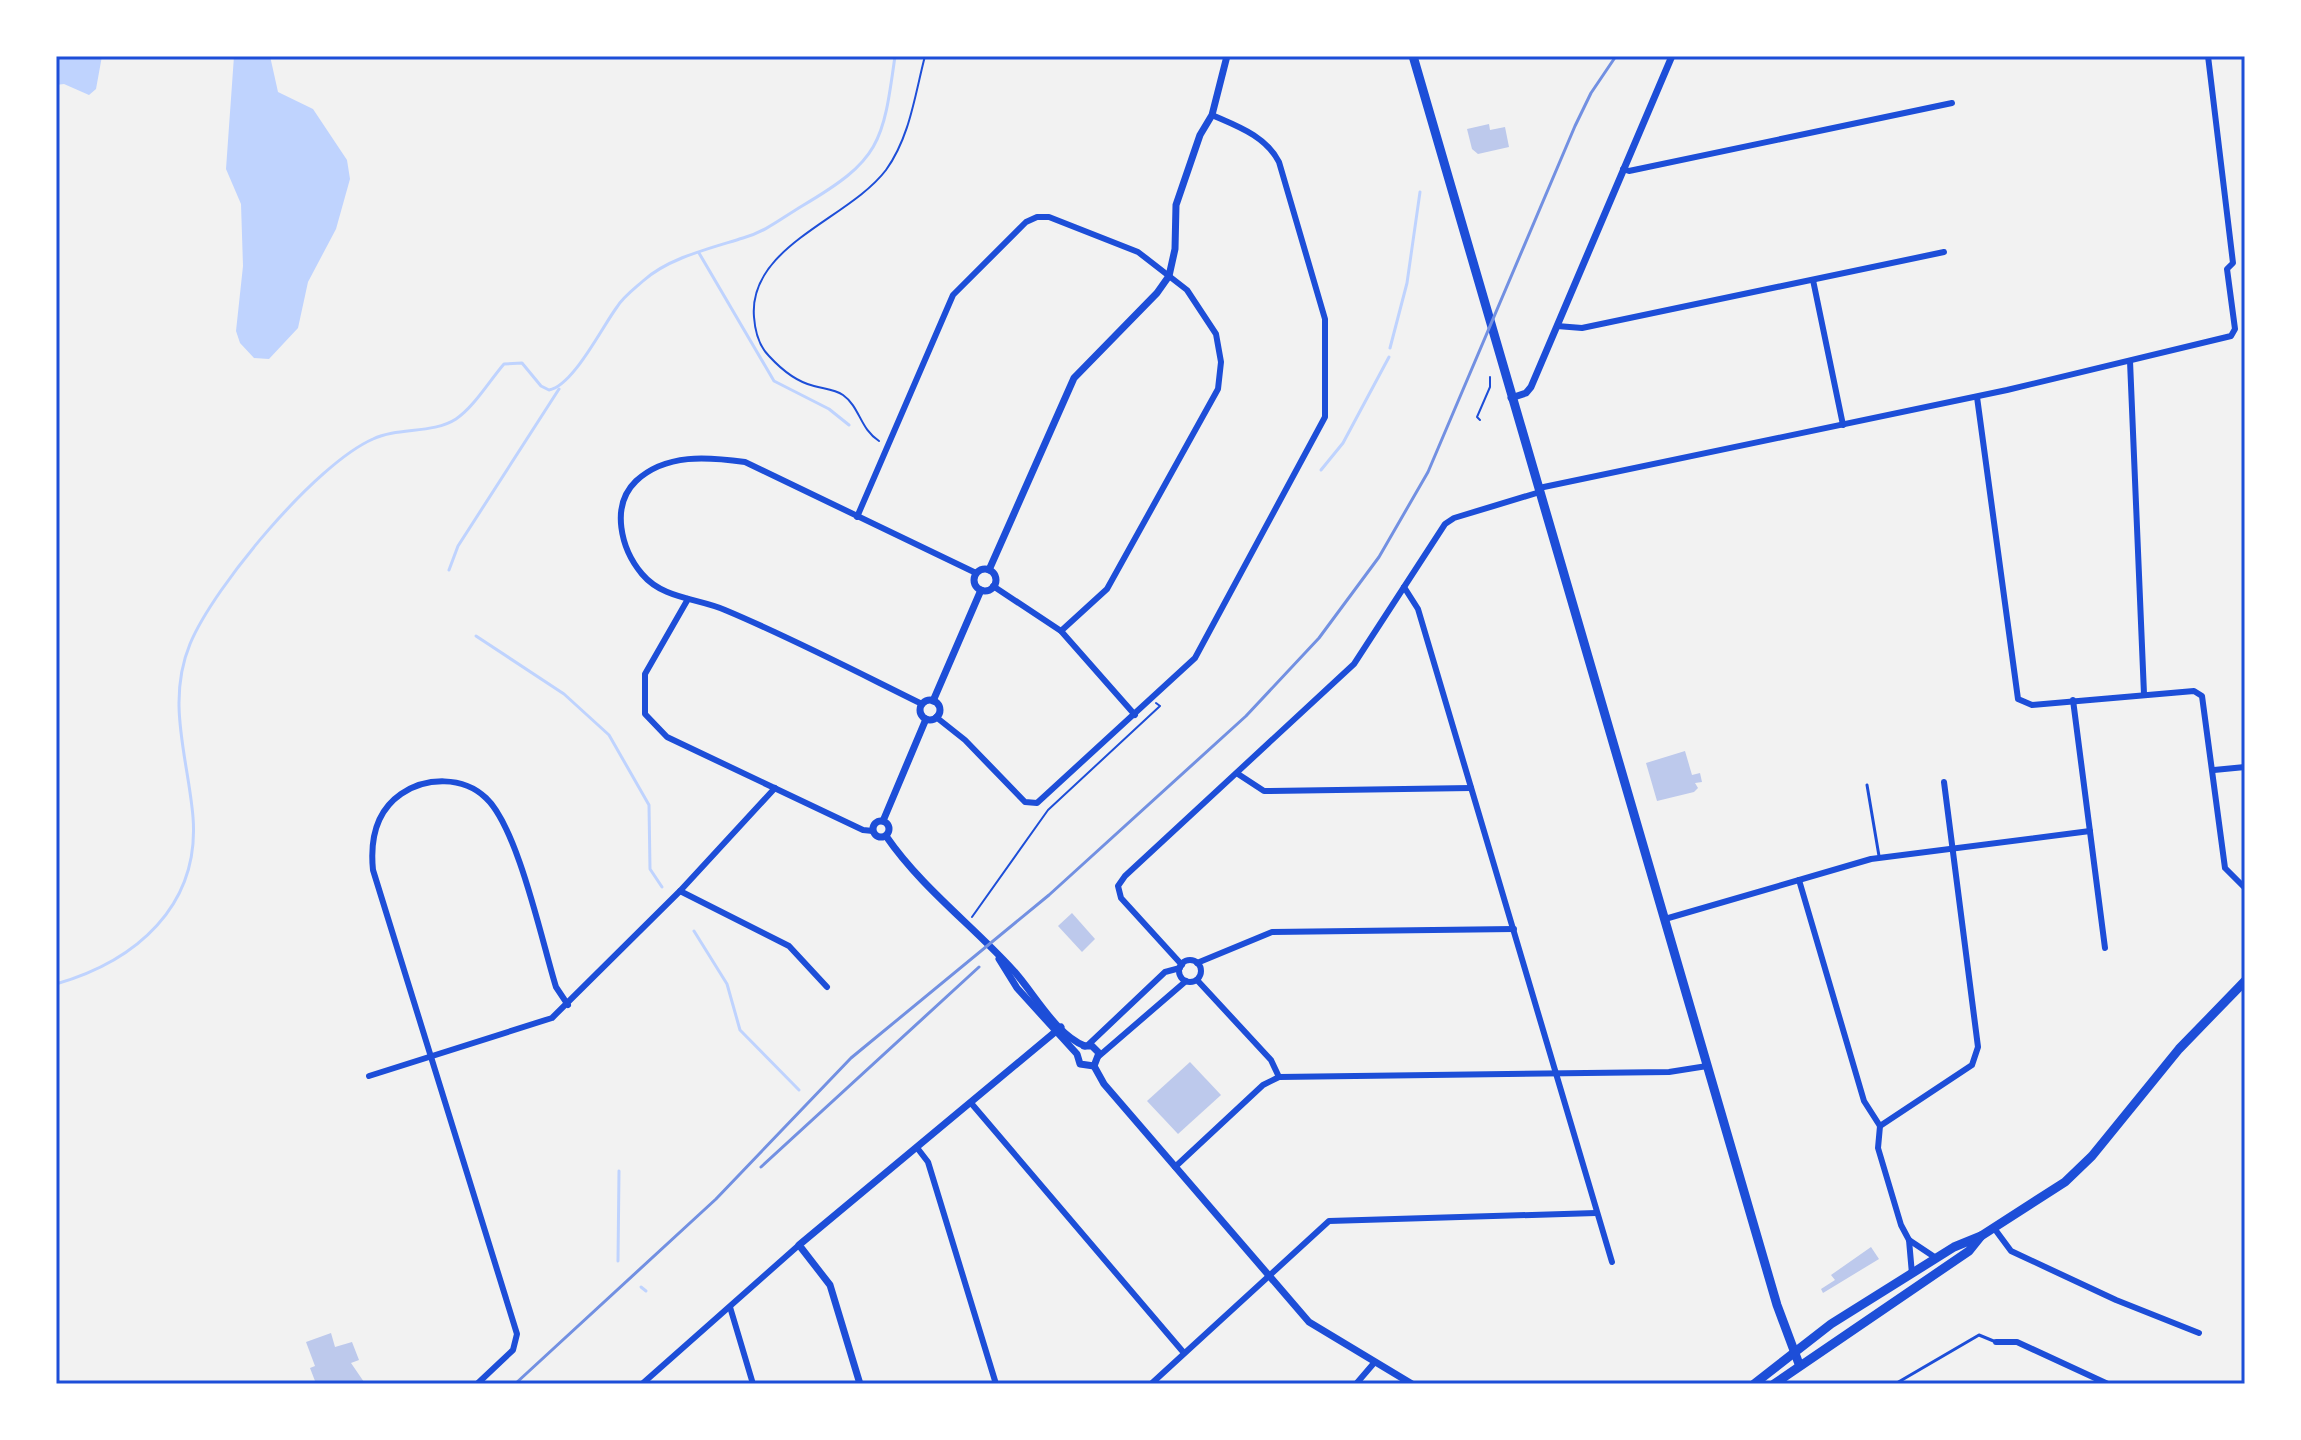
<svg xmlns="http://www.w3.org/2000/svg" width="2301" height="1440" viewBox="0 0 2301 1440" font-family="'Public Sans',sans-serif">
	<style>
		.water { fill: #bfd3fe }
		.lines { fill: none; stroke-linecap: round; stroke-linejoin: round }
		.stream { stroke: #bfd3fe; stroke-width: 3 }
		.building { fill: #bdc9ec }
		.path { stroke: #1d4ed8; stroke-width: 2 }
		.service { stroke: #1d4ed8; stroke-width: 3 }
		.minor { stroke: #1d4ed8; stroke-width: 6 }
		.tertiary { stroke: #1d4ed8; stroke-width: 7 }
		.primary { stroke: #1d4ed8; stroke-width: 9 }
		.rail { stroke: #7290e2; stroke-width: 3 }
		.neatline { fill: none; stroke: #1d4ed8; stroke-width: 3 }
	</style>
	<rect width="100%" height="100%" fill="#f2f2f2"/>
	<g class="water">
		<polygon points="56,56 102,56 96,89 89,95 64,84 56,85"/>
		<polygon points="234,56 270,56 278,92 313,109 347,160 350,179 336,229 308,282 298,328 269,359 254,358 240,343 236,331 243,266 241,204 226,169"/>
	</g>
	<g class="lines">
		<g class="stream">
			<polyline points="699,253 774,381 829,409 849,425"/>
			<polyline points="1390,348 1407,283 1420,192"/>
			<polyline points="1321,470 1343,443 1389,357"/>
			<polyline points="449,570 458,546 559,389"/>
			<polyline points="476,636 564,694 609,735 649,805 650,869 662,887"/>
			<polyline points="694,931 727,984 740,1030 799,1090"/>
			<path d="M56 984C136 961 200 906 193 817 188 758 166 702 190 644 214 586 316 464 373 439 398 427 433 434 456 419 474 407 490 380 504 364L522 363 541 386 549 390C573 386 602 327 617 307 623 297 634 289 643 281 668 258 711 248 743 238 765 232 782 218 802 206 880 160 883 144 895 56"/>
			<polyline points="618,1261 619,1171"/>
			<polyline points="641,1287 646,1291"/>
		</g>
	</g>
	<g class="building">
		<polygon points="1489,124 1490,130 1505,127 1509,147 1478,154 1472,149 1467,129"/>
		<polygon points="1685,751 1692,775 1700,773 1702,782 1695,783 1698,788 1694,792 1657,801 1646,763"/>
		<polygon points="1072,913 1095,939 1082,952 1058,926"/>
		<polygon points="1190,1062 1221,1095 1178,1134 1147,1101"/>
		<polygon points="1871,1247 1879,1259 1823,1293 1821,1289 1835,1280 1831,1275"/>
		<polygon points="331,1333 335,1347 352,1342 359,1360 351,1363 364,1382 315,1381 310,1368 315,1366 306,1342"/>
	</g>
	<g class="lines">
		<g class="path">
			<polyline points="1480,420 1477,417 1490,387 1490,377"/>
			<path d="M879 441C860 429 860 407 843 395 834 389 824 389 814 386 797 382 780 368 769 356 759 346 755 331 754 317 748 246 849 219 886 170 910 137 915 94 925 56"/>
			<polyline points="972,917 1048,810 1160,706 1156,703"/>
		</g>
		<g class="service">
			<polyline points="1867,785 1879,856"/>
			<polyline points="1895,1384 1979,1335 1996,1342"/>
		</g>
		<g class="minor">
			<polyline points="1623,169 1629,171 1952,103"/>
			<polyline points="1813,280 1843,425"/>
			<polyline points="1557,326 1582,328 1944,252"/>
			<polyline points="2130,361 2144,694"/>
			<polyline points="1977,397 2018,699 2032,705 2194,691 2202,696 2225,868 2245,888"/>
			<polyline points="1539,488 2007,390 2231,336 2235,329 2227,269 2233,263 2208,56"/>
			<polyline points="857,517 953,295 1026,222 1037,217 1049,217 1138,252 1187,290 1216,334 1221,362 1218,389 1107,589 1061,631"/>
			<polyline points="993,586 1061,631 1135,715"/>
			<polyline points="1404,587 1418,609 1612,1262"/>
			<polyline points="688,599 645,674 645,714 667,737 863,830 873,831"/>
			<polyline points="2073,700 2105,948"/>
			<path d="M922 704C857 672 792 638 725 610 697 598 663 599 642 574 621 549 610 506 636 481 666 453 708 457 745 462L976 573"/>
			<path d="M936 717 965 740 1025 802 1037 803 1195 658 1325 417V319L1279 162C1266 136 1237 126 1212 115"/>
			<polyline points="2214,770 2245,767"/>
			<polyline points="1238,774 1264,791 1471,788"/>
			<polyline points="1799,880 1864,1101 1880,1126 1878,1148 1901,1225 1909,1240 1936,1258"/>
			<polyline points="680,891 789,946 827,987"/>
			<polyline points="1665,919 1871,859 2090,831"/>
			<circle cx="1190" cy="971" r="11"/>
			<polyline points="1197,963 1272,932 1514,929"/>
			<polyline points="1182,965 1121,898 1118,886 1125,876 1354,664 1445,524 1454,518 1540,492"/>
			<polyline points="1197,980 1271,1060 1279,1077"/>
			<polyline points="1088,1045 1165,972 1180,968"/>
			<polyline points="1099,1056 1186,981"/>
			<polyline points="369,1076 552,1018 680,891 775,788"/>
			<polyline points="971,1103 1184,1353"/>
			<polyline points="1880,1126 1972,1065 1978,1047 1944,782"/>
			<polyline points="918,1149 928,1162 996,1384"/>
			<polyline points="1175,1167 1263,1085 1279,1077 1669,1072 1707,1066"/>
			<polyline points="1994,1228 2011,1251 2116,1300 2199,1333"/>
			<polyline points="1909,1240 1912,1274"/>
			<polyline points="730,1307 753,1384"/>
			<polyline points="1996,1342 2017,1342 2108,1384"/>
			<path d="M477 1384 513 1350 517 1334 373 870C370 840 375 812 401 794 426 777 463 776 486 798 518 828 542 942 556 987L568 1005"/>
			<polyline points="642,1384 799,1245"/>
			<polyline points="1151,1384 1329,1221 1596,1213"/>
			<polyline points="1356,1384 1374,1363"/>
		</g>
		<g class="tertiary">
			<polyline points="1511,398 1526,393 1531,387 1672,56"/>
			<circle cx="985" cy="580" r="11"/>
			<polyline points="989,570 1074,378 1157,293 1169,276 1175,249 1176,205 1200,135 1212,115 1227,56"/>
			<circle cx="930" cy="710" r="10"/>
			<polyline points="933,701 981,590"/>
			<circle cx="881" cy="829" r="8"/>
			<polyline points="883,821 926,719"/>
			<path d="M886 836C921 887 972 925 1013 970 1034 993 1056 1035 1085 1046"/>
			<polyline points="999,959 1017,988 1077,1054 1080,1064 1094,1066"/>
			<polyline points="1084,1046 1092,1046 1099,1053 1094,1066"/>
			<polyline points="1094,1066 1104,1084 1309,1322 1412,1384"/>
			<polyline points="860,1384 830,1285 799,1245 1061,1027"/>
		</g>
		<g class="primary">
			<polyline points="1413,56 1777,1305 1799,1364"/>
			<polyline points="1754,1384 1831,1324 1954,1247 1981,1236 2065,1182 2092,1156 2179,1049 2245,981"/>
			<polyline points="1774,1384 1969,1251 1981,1236"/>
		</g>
		<g class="rail">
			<polyline points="761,1167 979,967"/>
			<polyline points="515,1384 716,1199 851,1058 1049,895 1246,716 1319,638 1379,557 1428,472 1575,126 1591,93 1616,56"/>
		</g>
	</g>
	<rect width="2301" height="1440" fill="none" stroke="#ffffff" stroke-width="116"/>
	<rect x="58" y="58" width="2185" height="1324" class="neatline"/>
</svg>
